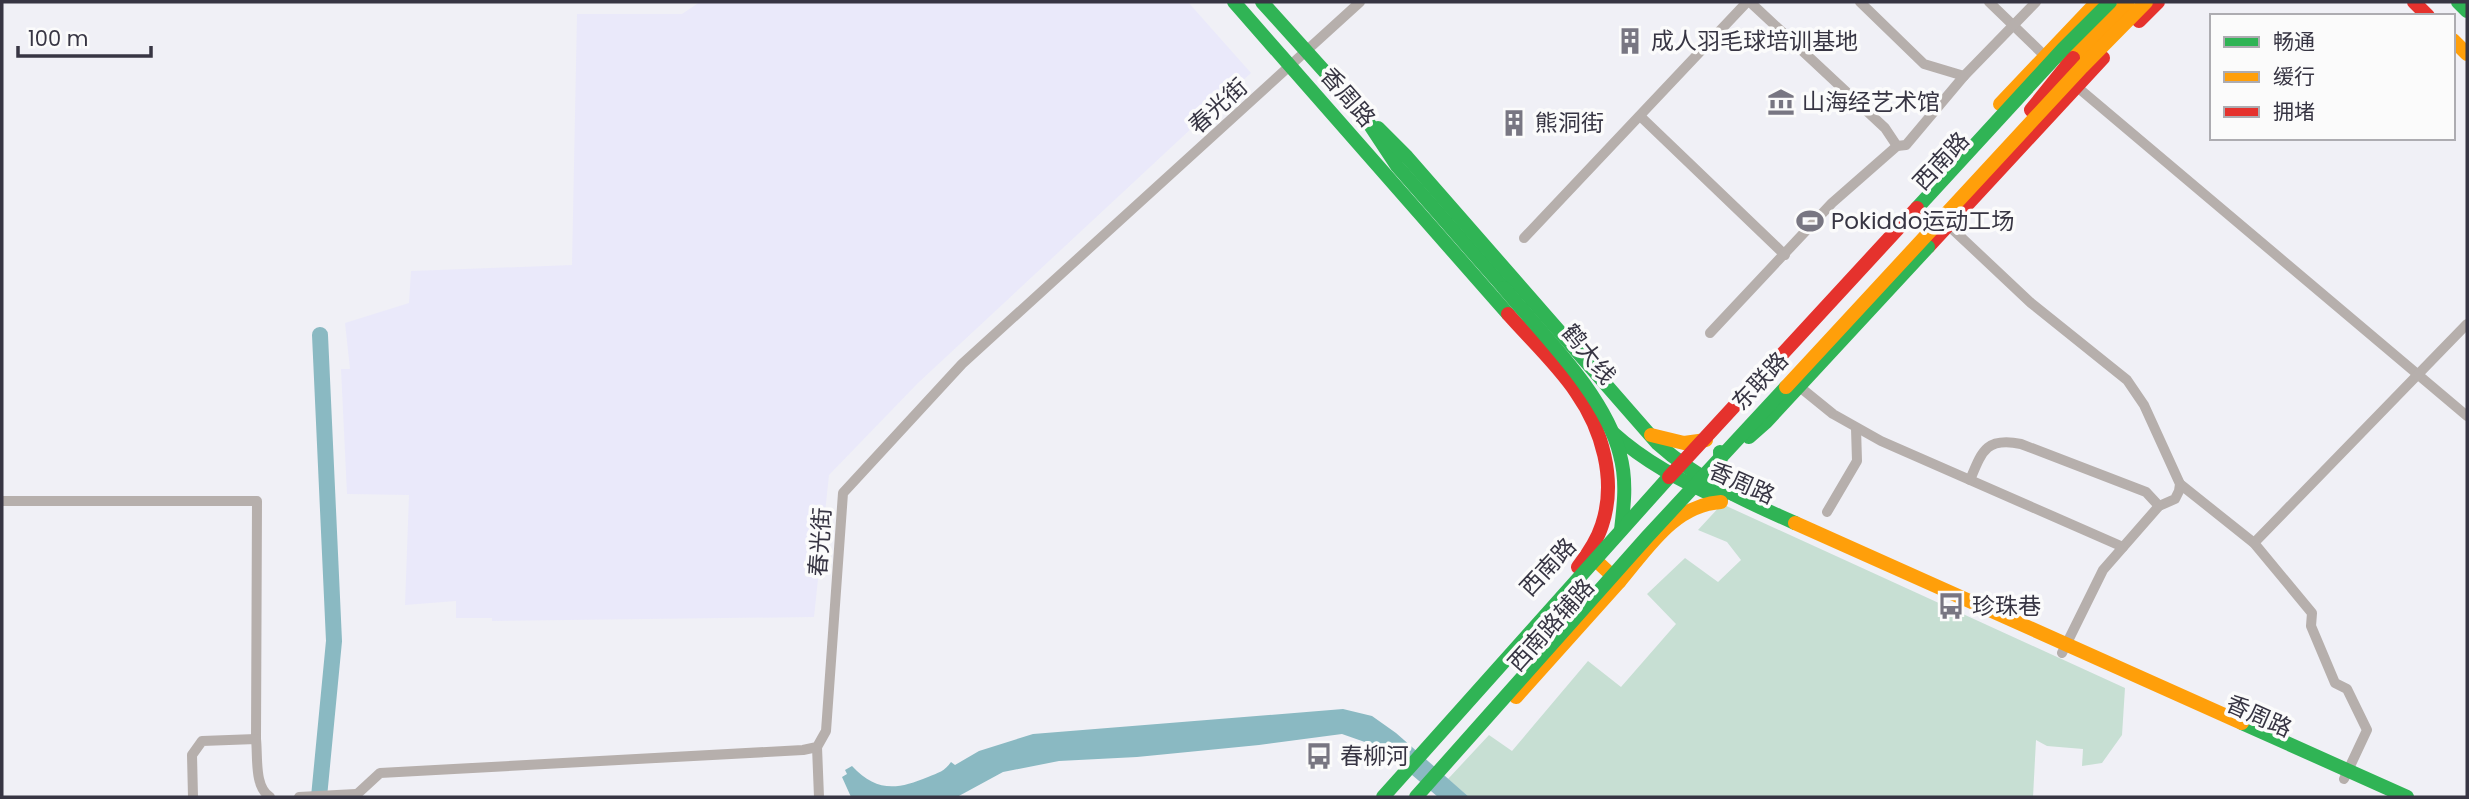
<svg xmlns="http://www.w3.org/2000/svg" width="2469" height="799" viewBox="0 0 2469 799" font-family="Poppins,'Noto Sans SC',sans-serif">
	<style>
		.built { fill: #eae9fa }
		.green { fill: #c7dfd3 }
		.water { fill: #8ab9c2 }
		.lines { fill: none; stroke-linecap: round; stroke-linejoin: round }
		.river { stroke: #8ab9c2; stroke-width: 16 }
		.street { stroke: #b6afac; stroke-width: 10 }
		.fast { stroke: #30b455; stroke-width: 14 }
		.slow { stroke: #ff9f0a; stroke-width: 14 }
		.jam { stroke: #e5322d; stroke-width: 14 }
		.fast-bridge { stroke: #30b455; stroke-width: 14 }
		.slow-bridge { stroke: #ff9f0a; stroke-width: 14 }
		.jam-bridge { stroke: #e5322d; stroke-width: 14 }
		.labels { text-anchor: middle; stroke-width: 7; stroke-linejoin: round; paint-order: stroke }
		.poi-label { font-size: 23px; fill: #373543; stroke: #fbfbfb; text-anchor: start }
		.street-label { font-size: 23px; fill: #373543; stroke: #fbfbfb }
	</style>
	<rect width="100%" height="100%" fill="#f0f0f6"/>
	<polygon class="built" points="700,2 1188,2 1251,73 918,383 829,475 814,617 492,621 492,618 456,618 456,601 405,605 409,495 347,494 341,369 350,369 345,323 409,303 411,271 572,265 577,14 682,14"/>
	<polygon class="green" points="1722,504 2125,688 2122,735 2102,763 2082,766 2083,749 2047,746 2036,740 2033,797 1469,797 1448,779 1489,735 1512,751 1588,661 1621,687 1676,624 1647,594 1685,558 1718,582 1741,560 1727,542 1698,530"/>
	<path class="water" d="M1343 709 1372 716 1396 733 1469 797H1438L1379 747 1342 734 1259 745 1137 757 1059 761 1003 772 957 797H851L842 777 847 774 845 770 852 766C876 792 897 790 928 777 938 773 945 771 951 762L955 765 979 751 1033 734Z"/>
	<g class="lines">
		<polyline class="river" points="319,797 334,641 320,335"/>
		<g class="street">
			<polyline points="1750,2 1885,128 1897,146"/>
			<polyline points="1860,2 1924,64 1964,76"/>
			<polyline points="1989,2 2045,56"/>
			<polyline points="2076,86 2467,416"/>
			<polyline points="1640,116 1785,255"/>
			<polyline points="1948,225 2031,303 2127,380 2144,405 2180,484 2179,491 2175,499 2159,506 2103,570 2062,653"/>
			<polyline points="1524,238 1747,2"/>
			<polyline points="1710,333 1832,203 1897,146 1906,145 1964,76 2036,2"/>
			<polyline points="1796,384 1833,414 1881,441 2123,547"/>
			<path d="M1970 480C1982 451 1986 437 2021 444L2146 492 2159 506"/>
			<polyline points="2180,484 2254,543 2312,613 2311,626 2335,683 2347,689 2367,730 2344,779"/>
			<polyline points="2,501 257,501 256,739"/>
			<polyline points="1827,512 1857,461 1856,428"/>
			<polyline points="2254,543 2467,324"/>
			<polyline points="817,747 819,797"/>
			<path d="M193 797 192 755 202 741 256 739C258 757 254 787 270 797"/>
			<polyline points="299,797 356,794"/>
			<polyline points="354,797 380,773 803,750 817,747 826,731 843,493 962,364 1360,2"/>
		</g>
		<g class="fast">
			<polyline points="1234,2 1508,314"/>
			<polyline points="1262,2 1362,113 1397,166 1504,288"/>
			<polyline points="2458,2 2467,11"/>
			<path d="M1378 128 1407 157 1657 443C1698 480 1745 501 1795 523"/>
			<path d="M1613 433C1645 462 1682 481 1721 499"/>
			<polyline points="1720,452 1721,475 1733,494"/>
			<polyline points="2242,723 2407,797"/>
		</g>
		<g class="slow">
			<polyline points="2453,40 2467,54"/>
			<polyline points="2067,63 2128,2"/>
			<polyline points="2000,104 2097,2"/>
			<polyline points="1651,435 1684,443 1706,440"/>
			<polyline points="1795,523 2242,723"/>
			<polyline points="1589,554 1619,582"/>
			<path d="M1620 581C1648 548 1674 505 1721 502"/>
			<polyline points="1516,697 1619,582 1624,572"/>
		</g>
		<g class="jam">
			<polyline points="2414,2 2428,16"/>
			<polyline points="2139,21 2158,2"/>
			<polyline points="2031,110 2073,58"/>
			<polyline points="1928,247 2103,58"/>
			<path d="M1508 314C1530 339 1557 364 1576 392 1602 429 1617 480 1602 525 1597 541 1588 554 1578 567"/>
		</g>
		<g class="fast-bridge">
			<polyline points="1917,208 2063,49 2110,2"/>
			<path d="M1504 288C1543 335 1606 396 1620 455 1627 480 1624 505 1621 530"/>
			<polyline points="1749,437 1766,422 1928,247"/>
			<polyline points="1383,797 1669,477"/>
			<polyline points="1416,797 1647,537 1786,387"/>
		</g>
		<polyline class="slow-bridge" points="1786,387 2082,67 2146,2"/>
		<polyline class="jam-bridge" points="1669,477 1917,208"/>
	</g>
	<defs>
		<symbol id="building-bare" viewBox="-9 -9 18 18"><path d="M-4-6H4V6H1V3H-1V6H-4ZM-2.5-4.3h1.7v1.8h-1.7ZM.8-4.3h1.7v1.8H.8ZM-2.5-1h1.7V.8h-1.7ZM.8-1h1.7V.8H.8Z" fill="#787682" stroke="#fbfbfb" stroke-width="2.5" paint-order="stroke"/></symbol>
		<symbol id="museum-bare" viewBox="-9 -9 18 18"><path d="M0-6L6-3V-2H-6V-3ZM-5-1h2V3h-2ZM-1-1h2V3h-2ZM3-1h2V3H3ZM-6 4H6V6H-6Z" fill="#787682" stroke="#fbfbfb" stroke-width="2.5" paint-order="stroke"/></symbol>
		<symbol id="stadium-bare" viewBox="-9 -9 18 18"><path d="M0-5a6.5 5 0 1 0 0 10a6.5 5 0 1 0 0-10ZM-3.5-1.8h7v3.6h-7Z" fill="#787682" stroke="#fbfbfb" stroke-width="2.5" paint-order="stroke"/></symbol>
		<symbol id="bus-bare" viewBox="-9 -9 18 18"><path d="M-5-6H5V4H4V6H2V4H-2V6H-4V4H-5ZM-3.5-4V0h7V-4ZM-3.5 1.2v1.5H-2V1.2ZM2 1.2v1.5H3.5V1.2Z" fill="#787682" stroke="#fbfbfb" stroke-width="2.5" paint-order="stroke"/></symbol>
	</defs>
	<g fill-rule="evenodd">
		<use href="#building-bare" x="1611" y="22" width="38" height="38"/>
		<use href="#museum-bare" x="1762" y="83" width="38" height="38"/>
		<use href="#building-bare" x="1495" y="104" width="38" height="38"/>
		<use href="#stadium-bare" x="1791" y="202" width="38" height="38"/>
		<use href="#bus-bare" x="1932" y="587" width="38" height="38"/>
		<use href="#bus-bare" x="1300" y="737" width="38" height="38"/>
	</g>
	<g class="labels">
		<g class="poi-label">
			<text x="1651" y="49">成人羽毛球培训基地</text>
			<text x="1802" y="110">山海经艺术馆</text>
			<text x="1535" y="131">熊洞街</text>
			<text x="1831" y="229">Pokiddo运动工场</text>
			<text x="1972" y="614">珍珠巷</text>
			<text x="1340" y="764">春柳河</text>
		</g>
		<g class="street-label">
			<text transform="translate(1348 97) rotate(49)" y="8">香周路</text>
			<text transform="translate(1218 106) rotate(-42)" y="8">春光街</text>
			<text transform="translate(1941 161) rotate(-47)" y="8">西南路</text>
			<text transform="translate(1589 354) rotate(51)" y="8">鹤大线</text>
			<text transform="translate(1760 381) rotate(-47)" y="8">东联路</text>
			<text transform="translate(1742 483) rotate(24)" y="8">香周路</text>
			<text transform="translate(820 542) rotate(-86)" y="8">春光街</text>
			<text transform="translate(1548 567) rotate(-47)" y="8">西南路</text>
			<text transform="translate(1551 625) rotate(-48)" y="8">西南路辅路</text>
			<text transform="translate(2259 716) rotate(24)" y="8">香周路</text>
		</g>
	</g>
	<rect width="2469" height="799" fill="none" stroke="#373543" stroke-width="7"/>
	<rect x="2210" y="14" width="245" height="126" fill="#fbfbfb" stroke="#adacb1" stroke-width="2"/>
	<rect x="2224" y="37" width="35" height="10" fill="#30b455" stroke="#adacb1" stroke-width="2"/>
	<text x="2273" y="49" font-size="21" fill="#373543">畅通</text>
	<rect x="2224" y="72" width="35" height="10" fill="#ff9f0a" stroke="#adacb1" stroke-width="2"/>
	<text x="2273" y="84" font-size="21" fill="#373543">缓行</text>
	<rect x="2224" y="107" width="35" height="10" fill="#e5322d" stroke="#adacb1" stroke-width="2"/>
	<text x="2273" y="119" font-size="21" fill="#373543">拥堵</text>
	<path d="M18 46v10h133v-10" fill="none" stroke="#373543" stroke-width="3.5"/>
	<text x="28" y="46" font-size="21" fill="#373543" stroke="#fbfbfb" stroke-width="5" paint-order="stroke">100 m</text>
</svg>
